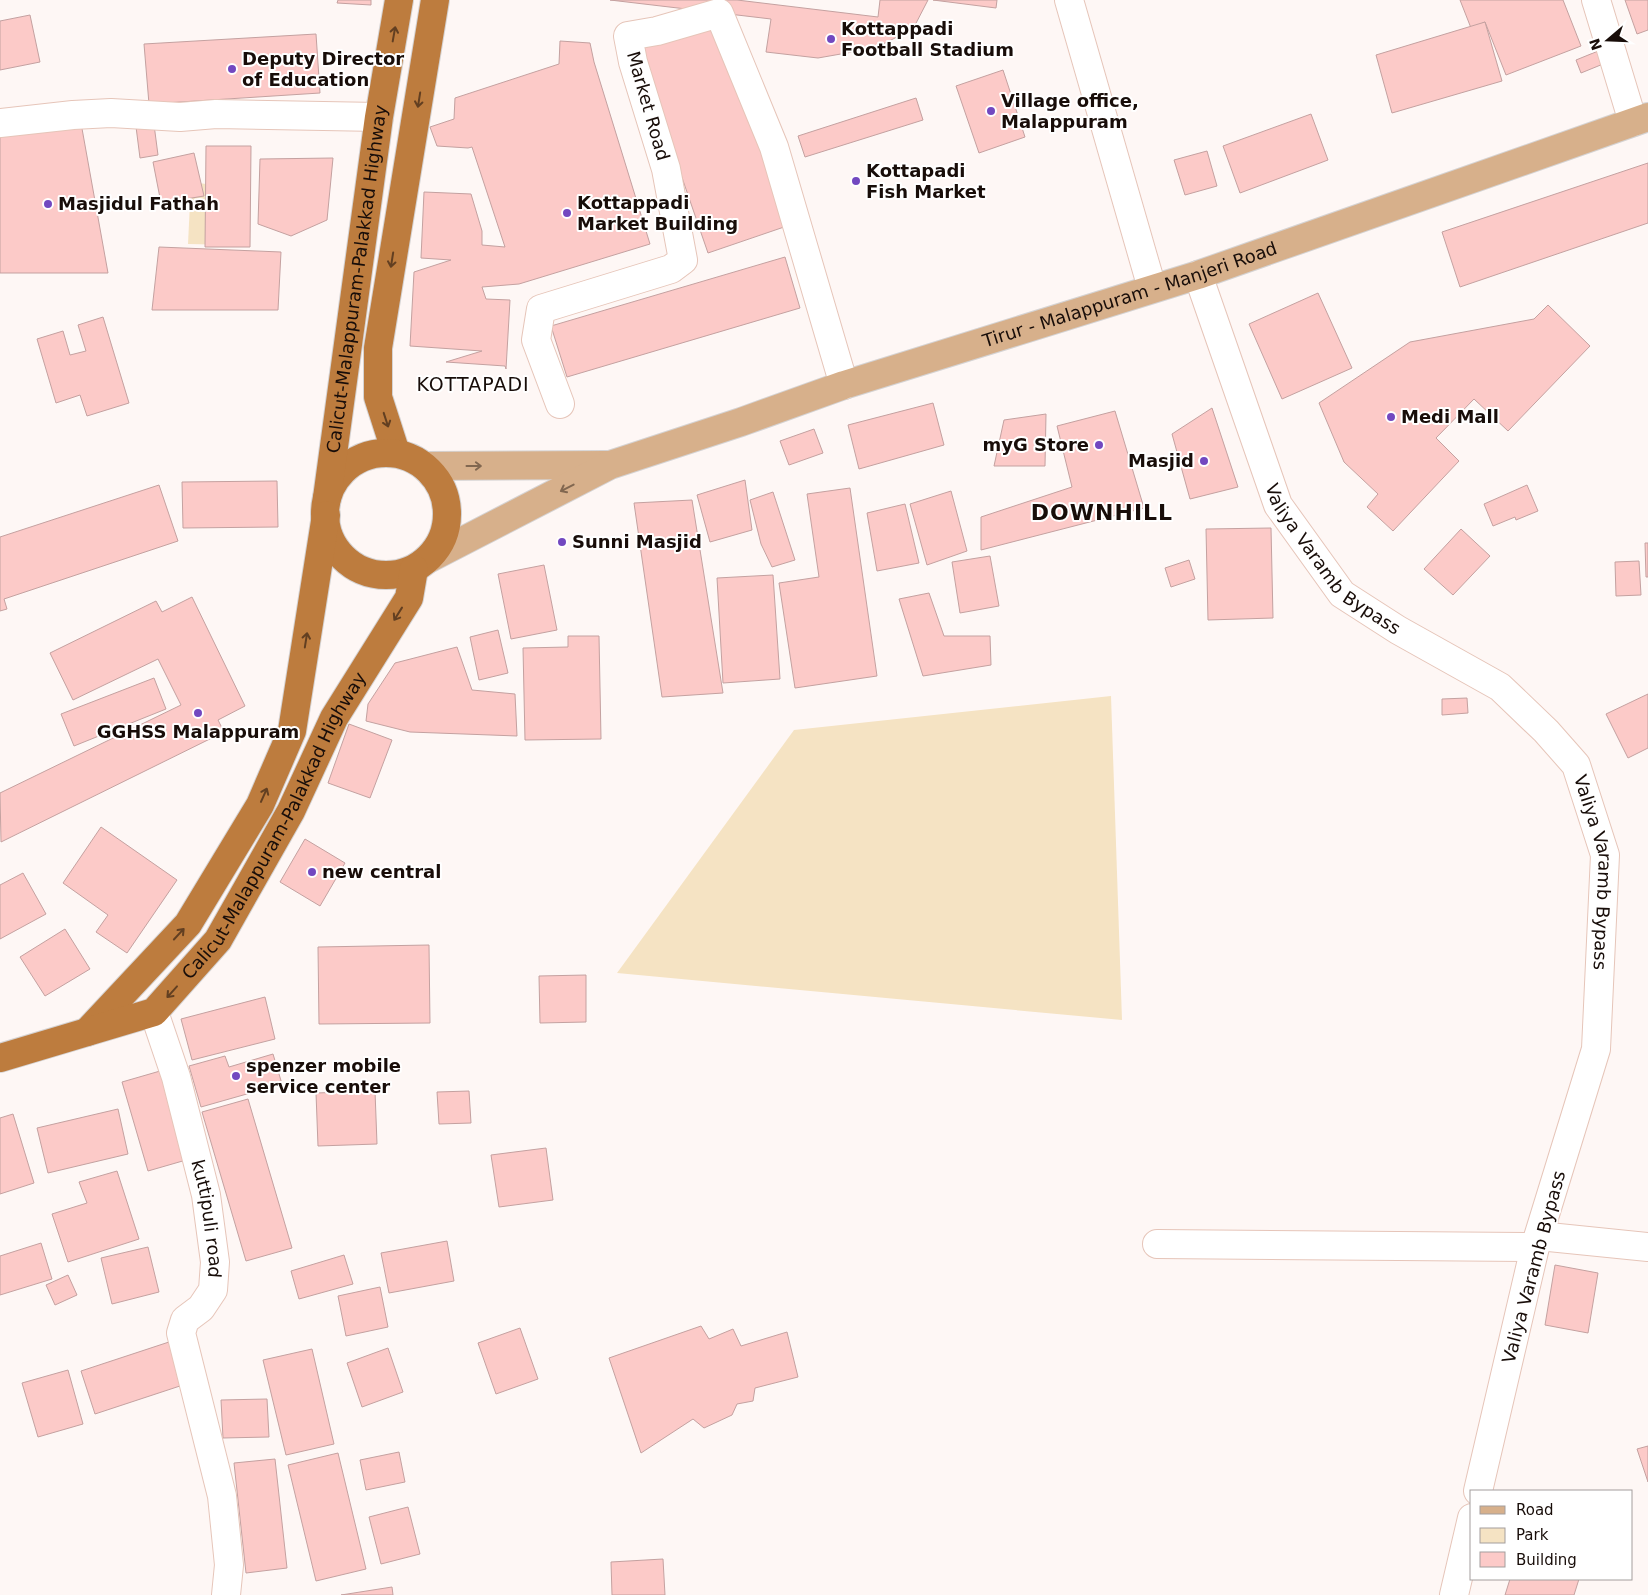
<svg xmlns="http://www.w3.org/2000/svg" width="1648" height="1595" viewBox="0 0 1648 1595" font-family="'DejaVu Sans',sans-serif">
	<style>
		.green { fill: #f5e3c3 }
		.building { fill: #fccac8; stroke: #c4a1a0 }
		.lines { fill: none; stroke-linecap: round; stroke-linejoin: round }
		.minor-casing { stroke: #e6c5b9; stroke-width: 30 }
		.major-casing { stroke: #d5d3d3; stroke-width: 30 }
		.highway-casing { stroke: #d5d3d3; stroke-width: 30 }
		.minor { stroke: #fff; stroke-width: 28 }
		.major { stroke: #d7b08b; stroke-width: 28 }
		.highway { stroke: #bd7c3e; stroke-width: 28 }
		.oneway { stroke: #623f21 }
		.oneway2 { stroke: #816750 }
		.poi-dot { fill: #7248c0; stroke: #fff; stroke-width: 2 }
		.labels { text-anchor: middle; stroke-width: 4; stroke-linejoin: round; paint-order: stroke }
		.poi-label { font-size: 18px; font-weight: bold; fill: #180d09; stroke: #fff; text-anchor: start }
		.street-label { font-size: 18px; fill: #180d09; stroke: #fff }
		.neighbourhood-label { font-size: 19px; letter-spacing: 1px; fill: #180d09; stroke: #fff }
		.district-label { font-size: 22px; font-weight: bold; letter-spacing: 1px; fill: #180d09; stroke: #fff }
	</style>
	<rect width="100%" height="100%" fill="#fef7f5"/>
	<g class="green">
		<polygon points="191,182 236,188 235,245 188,244"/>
		<polygon points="1111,696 1122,1020 617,973 794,730"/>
	</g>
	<g class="building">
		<polygon points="338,0 371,0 371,5 337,3"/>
		<polygon points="610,0 737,0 878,17 880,0 928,0 913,29 875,48 818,58 766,52 771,19"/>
		<polygon points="933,0 997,0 996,8"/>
		<polygon points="1460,0 1563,0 1581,46 1506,75 1485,22 1471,28"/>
		<polygon points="1625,0 1648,0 1648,30 1637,34"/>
		<polygon points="30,15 40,62 0,70 0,21"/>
		<polygon points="1485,22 1502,81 1392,113 1376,55"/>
		<polygon points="717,23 787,226 708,253 638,50"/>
		<polygon points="316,34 320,93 149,104 144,44"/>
		<polygon points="560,41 590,43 594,62 650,244 519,284 482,287 486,299 510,300 506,369 505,366 446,362 482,351 410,346 414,272 451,260 421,258 424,192 471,194 482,231 482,245 505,247 472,147 468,148 437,146 430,127 454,119 455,98 559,64"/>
		<polygon points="1603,49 1608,62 1581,73 1576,60"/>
		<polygon points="1003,70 1025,137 979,153 956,86"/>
		<polygon points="916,98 923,120 805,157 798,136"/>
		<polygon points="1311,114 1328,160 1240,193 1223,146"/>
		<polygon points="153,117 158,155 140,158 135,119"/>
		<polygon points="81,123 108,273 0,273 0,135"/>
		<polygon points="206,146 251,146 250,247 205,247"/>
		<polygon points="1207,151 1217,186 1185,195 1174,160"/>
		<polygon points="194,153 204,196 161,203 153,162"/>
		<polygon points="333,158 327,220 291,236 258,224 260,159"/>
		<polygon points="1648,163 1648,223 1460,287 1442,232"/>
		<polygon points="159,247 281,252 278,310 152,310"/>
		<polygon points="785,257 800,308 567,377 551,326"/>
		<polygon points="1318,293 1352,368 1282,399 1249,324"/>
		<polygon points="1548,305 1590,346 1508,431 1474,399 1436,438 1459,461 1393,531 1367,507 1378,494 1344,462 1319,403 1410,342 1534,319"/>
		<polygon points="103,317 129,403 87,416 80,395 56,403 37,339 63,331 70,355 86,351 78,325"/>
		<polygon points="933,403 944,445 859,469 848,425"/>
		<polygon points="1212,408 1238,487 1190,499 1172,434"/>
		<polygon points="1115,411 1144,508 981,550 981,517 1072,487 1057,426"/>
		<polygon points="1046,414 1045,466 994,466 1004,420"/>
		<polygon points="814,429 823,453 789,465 780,441"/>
		<polygon points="745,480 752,530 710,542 697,495"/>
		<polygon points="277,481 278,527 183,528 182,482"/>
		<polygon points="159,485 178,541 4,599 7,609 0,611 0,537"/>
		<polygon points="1527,485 1538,511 1516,520 1515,517 1493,526 1484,504"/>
		<polygon points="850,488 877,676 795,688 779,583 819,577 807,494"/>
		<polygon points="951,491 967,551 927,565 910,504"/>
		<polygon points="773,492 795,560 772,567 761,544 750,500"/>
		<polygon points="692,500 723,693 662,697 634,503"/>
		<polygon points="905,504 919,563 877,571 867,513"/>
		<polygon points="1271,528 1273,618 1208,620 1206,529"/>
		<polygon points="1461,529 1490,556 1453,595 1424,569"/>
		<polygon points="1645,543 1648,543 1648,577 1646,577"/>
		<polygon points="990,556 999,606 960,613 952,562"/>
		<polygon points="1189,560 1195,579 1171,587 1165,568"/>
		<polygon points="1639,561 1641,595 1616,596 1615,562"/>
		<polygon points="544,565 557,630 511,639 498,574"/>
		<polygon points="773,575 780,679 723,683 717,578"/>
		<polygon points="929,593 944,636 990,636 991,665 923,676 899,599"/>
		<polygon points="192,597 245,706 218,720 224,732 1,842 0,793 181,705 158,659 73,700 50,653 156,601 162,612"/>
		<polygon points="498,630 508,673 479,680 470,637"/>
		<polygon points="568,636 599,636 601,739 525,740 523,648 568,647"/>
		<polygon points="457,647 472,690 515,694 517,736 410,732 366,721 368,704 395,663"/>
		<polygon points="154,678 166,709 74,746 61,714"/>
		<polygon points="1648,694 1648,748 1628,758 1606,714"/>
		<polygon points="1467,698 1468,713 1442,715 1442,699"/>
		<polygon points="349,724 392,740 370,798 328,783"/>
		<polygon points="101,827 177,880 127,953 96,932 108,915 63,883"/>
		<polygon points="305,839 345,863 320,906 280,882"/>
		<polygon points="23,873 46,914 0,939 0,885"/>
		<polygon points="65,929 90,969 45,996 20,957"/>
		<polygon points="429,945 430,1023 319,1024 318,947"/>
		<polygon points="586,975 586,1022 540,1023 539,976"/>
		<polygon points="265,997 275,1039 192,1060 181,1019"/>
		<polygon points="273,1054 282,1084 201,1107 189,1066 225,1056 229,1067"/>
		<polygon points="167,1069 193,1158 148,1171 122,1082"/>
		<polygon points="375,1091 377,1144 318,1146 316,1093"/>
		<polygon points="469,1091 471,1123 439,1124 437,1092"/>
		<polygon points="248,1099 292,1248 246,1261 202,1112"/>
		<polygon points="118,1109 128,1154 48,1173 37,1128"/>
		<polygon points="13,1114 34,1183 0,1194 0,1118"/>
		<polygon points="546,1148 553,1200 499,1207 491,1155"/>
		<polygon points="117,1171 139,1239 68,1262 52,1214 87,1203 79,1182"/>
		<polygon points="447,1241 454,1281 389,1293 381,1253"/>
		<polygon points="41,1243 52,1279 0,1295 0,1256"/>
		<polygon points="148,1247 159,1292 112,1304 101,1258"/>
		<polygon points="344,1255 353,1284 299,1299 291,1271"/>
		<polygon points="1555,1265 1598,1273 1588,1333 1545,1325"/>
		<polygon points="68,1275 77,1295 55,1305 46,1285"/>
		<polygon points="380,1287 388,1327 346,1336 338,1296"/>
		<polygon points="701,1326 709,1339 733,1329 741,1346 787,1332 798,1377 755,1388 753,1401 737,1404 732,1415 704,1428 693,1419 641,1453 609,1358"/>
		<polygon points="520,1328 538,1379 496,1394 478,1343"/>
		<polygon points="172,1341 186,1384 95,1414 81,1371"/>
		<polygon points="388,1348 403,1392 362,1407 347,1363"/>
		<polygon points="312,1349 334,1444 286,1455 263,1360"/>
		<polygon points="68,1370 83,1424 38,1437 22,1383"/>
		<polygon points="267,1399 269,1437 223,1438 221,1400"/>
		<polygon points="1648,1446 1648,1482 1637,1449"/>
		<polygon points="399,1452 405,1482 366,1490 360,1460"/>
		<polygon points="338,1453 366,1569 316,1581 288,1465"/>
		<polygon points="275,1459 287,1568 246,1573 234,1463"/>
		<polygon points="408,1507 420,1554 381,1564 369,1517"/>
		<polygon points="663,1559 665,1595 612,1595 611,1562"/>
		<polygon points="1510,1579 1579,1579 1574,1595 1505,1595"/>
		<polygon points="392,1587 393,1595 341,1595"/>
	</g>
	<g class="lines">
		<defs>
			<g id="minor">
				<polyline points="1069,0 1152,288"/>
				<polyline points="1596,0 1633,122"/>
				<polyline points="0,123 73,115 111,113 180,117 216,114 379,117"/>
				<path id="s1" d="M1198 275 1278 505 1342 594 1398 630 1500 687 1546 731 1576 765 1605 855 1596 1049 1535 1247 1478 1491"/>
				<polyline points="560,404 536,340 541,309 671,269 683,260 666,169 633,62 628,36 657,31 719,13 774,147 844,385"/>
				<path id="s2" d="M154 1012 176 1077 206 1195 215 1262 213 1290 201 1308 185 1320 181 1333 222 1496 229 1565 226 1595"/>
				<polyline points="1539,1236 1648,1247"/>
				<polyline points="1157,1244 1535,1247"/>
				<polyline points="1454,1595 1472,1518"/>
			</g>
			<g id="major">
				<polyline points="425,466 606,465"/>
				<path id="s3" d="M428 559 610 465 741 422 844 385 1198 275 1648 117"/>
			</g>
			<g id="highway">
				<polyline points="396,453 378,397 378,348 435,0"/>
				<circle cx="386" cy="514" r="61"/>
				<path id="s4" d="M327 498 379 117 399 0"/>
				<polyline points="87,1032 188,924 260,805 292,731 326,515"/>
				<path id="s5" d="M0 1058 154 1012 218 940 291 811 334 718 409 598 414 569"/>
			</g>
		</defs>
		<use href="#minor" class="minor-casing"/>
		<use href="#major" class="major-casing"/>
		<use href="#highway" class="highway-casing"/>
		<use href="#minor" class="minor"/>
		<use href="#major" class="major"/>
		<use href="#highway" class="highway"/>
	</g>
	<defs><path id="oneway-shaft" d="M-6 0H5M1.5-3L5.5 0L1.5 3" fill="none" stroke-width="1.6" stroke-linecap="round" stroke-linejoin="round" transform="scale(1.25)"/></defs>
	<g class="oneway">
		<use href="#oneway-shaft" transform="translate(394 34) rotate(-80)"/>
		<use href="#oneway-shaft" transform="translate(419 100) rotate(99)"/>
		<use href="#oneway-shaft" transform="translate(392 260) rotate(99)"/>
		<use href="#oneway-shaft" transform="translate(386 420) rotate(72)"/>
		<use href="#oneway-shaft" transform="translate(398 614) rotate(122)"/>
		<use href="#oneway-shaft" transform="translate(306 640) rotate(-81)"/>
		<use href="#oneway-shaft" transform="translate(264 795) rotate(-66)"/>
		<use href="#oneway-shaft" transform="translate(179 934) rotate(-47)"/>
		<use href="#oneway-shaft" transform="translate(172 992) rotate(132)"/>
	</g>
	<g class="oneway2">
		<use href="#oneway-shaft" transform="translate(474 466)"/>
		<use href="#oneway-shaft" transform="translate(567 488) rotate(153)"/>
	</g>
	<g class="poi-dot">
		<circle cx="831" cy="39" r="5"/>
		<circle cx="232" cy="69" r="5"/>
		<circle cx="991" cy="111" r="5"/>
		<circle cx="856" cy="181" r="5"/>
		<circle cx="48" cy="204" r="5"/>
		<circle cx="567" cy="213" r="5"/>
		<circle cx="1391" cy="417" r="5"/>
		<circle cx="1099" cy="445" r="5"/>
		<circle cx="1204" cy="461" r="5"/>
		<circle cx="562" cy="542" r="5"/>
		<circle cx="198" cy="713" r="5"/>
		<circle cx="312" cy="872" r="5"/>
		<circle cx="236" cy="1076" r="5"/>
	</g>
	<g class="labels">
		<g class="poi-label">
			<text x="841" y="35">Kottappadi<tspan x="841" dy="21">Football Stadium</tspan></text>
			<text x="242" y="65">Deputy Director<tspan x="242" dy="21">of Education</tspan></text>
			<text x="1001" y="107">Village office,<tspan x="1001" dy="21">Malappuram</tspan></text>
			<text x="866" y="177">Kottapadi<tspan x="866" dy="21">Fish Market</tspan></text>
			<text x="577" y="209">Kottappadi<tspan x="577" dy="21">Market Building</tspan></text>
			<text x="58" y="210">Masjidul Fathah</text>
			<text x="1401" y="423">Medi Mall</text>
			<text x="1089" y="451" text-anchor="end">myG Store</text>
			<text x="1194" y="467" text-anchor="end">Masjid</text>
			<text x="572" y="548">Sunni Masjid</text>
			<text x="198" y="738" text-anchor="middle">GGHSS Malappuram</text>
			<text x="322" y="878">new central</text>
			<text x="246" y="1072">spenzer mobile<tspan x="246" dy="21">service center</tspan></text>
		</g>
		<g class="street-label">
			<text transform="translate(648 106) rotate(74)" y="6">Market Road</text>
			<text dy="6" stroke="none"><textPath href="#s4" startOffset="221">Calicut-Malappuram-Palakkad Highway</textPath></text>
			<text dy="6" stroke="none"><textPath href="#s3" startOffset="752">Tirur - Malappuram - Manjeri Road</textPath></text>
			<text dy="6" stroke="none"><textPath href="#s1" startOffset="321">Valiya Varamb Bypass</textPath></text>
			<text dy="6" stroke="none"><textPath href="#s5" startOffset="384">Calicut-Malappuram-Palakkad Highway</textPath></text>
			<text dy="6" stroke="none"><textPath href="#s1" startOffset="756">Valiya Varamb Bypass</textPath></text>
			<text dy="6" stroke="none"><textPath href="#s2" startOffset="214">kuttipuli road</textPath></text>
			<text transform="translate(1534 1267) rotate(-75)" y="6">Valiya Varamb Bypass</text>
		</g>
		<g class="neighbourhood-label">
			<text x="473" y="391">KOTTAPADI</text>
		</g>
		<g class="district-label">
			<text x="1102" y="520">DOWNHILL</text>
		</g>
	</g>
	<rect x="1470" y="1490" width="162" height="90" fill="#ffffff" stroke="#a39e9d"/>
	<rect x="1480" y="1506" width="25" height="8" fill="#d7b08b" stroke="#a39e9d"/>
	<text x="1516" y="1515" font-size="15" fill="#180d09">Road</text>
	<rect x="1480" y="1528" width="25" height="15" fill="#f5e3c3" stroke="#a39e9d"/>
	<text x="1516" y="1540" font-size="15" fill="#180d09">Park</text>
	<rect x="1480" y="1552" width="25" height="15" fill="#fccac8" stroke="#a39e9d"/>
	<text x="1516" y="1565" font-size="15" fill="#180d09">Building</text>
	<g transform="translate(1608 40) rotate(251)" stroke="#ffffff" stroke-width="4" paint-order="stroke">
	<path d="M0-4L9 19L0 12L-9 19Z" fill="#180d09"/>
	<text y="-8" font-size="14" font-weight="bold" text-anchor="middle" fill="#180d09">N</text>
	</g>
</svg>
